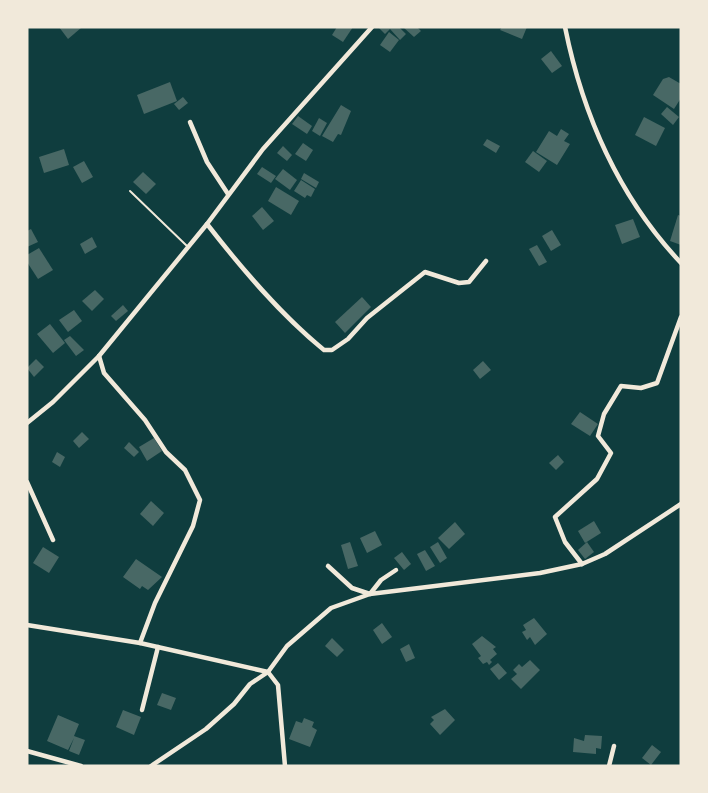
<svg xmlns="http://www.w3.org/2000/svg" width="708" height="793" viewBox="0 0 708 793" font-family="Cabin,sans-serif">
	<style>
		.building { fill: #486865 }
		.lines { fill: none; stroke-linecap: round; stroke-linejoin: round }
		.service { stroke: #f1e9da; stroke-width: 2 }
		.minor { stroke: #f1e9da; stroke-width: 4.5 }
	</style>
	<rect width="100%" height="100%" fill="#0f3d3e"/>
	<g class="building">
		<polygon points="59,27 80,27 81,28 68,39"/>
		<polygon points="337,27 353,27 343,42 332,35"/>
		<polygon points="378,27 399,27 406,34 400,40 390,29 385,34"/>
		<polygon points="403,27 417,27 421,31 414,37"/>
		<polygon points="502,27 527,27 522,39 500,30"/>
		<polygon points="389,32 399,40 390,52 380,45"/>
		<polygon points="551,51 562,66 552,73 541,59"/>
		<polygon points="669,77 681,84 681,98 674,109 653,95 663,79"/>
		<polygon points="170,82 177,101 144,114 137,95"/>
		<polygon points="183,97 188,103 179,110 174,104"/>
		<polygon points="341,105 351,111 341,135 338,134 333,142 322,136"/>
		<polygon points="667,107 679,117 673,125 661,114"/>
		<polygon points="298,116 312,126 307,134 292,124"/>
		<polygon points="644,117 665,128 656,146 635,135"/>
		<polygon points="319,118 327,123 320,136 312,131"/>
		<polygon points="561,129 569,134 564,141 570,144 557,165 536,152 549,131 557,136"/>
		<polygon points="487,139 500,146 496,153 483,145"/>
		<polygon points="303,143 313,150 306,161 295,154"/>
		<polygon points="283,146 292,155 287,161 277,153"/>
		<polygon points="64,149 69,165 44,173 39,157"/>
		<polygon points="533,151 547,161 539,172 525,162"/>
		<polygon points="84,161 93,177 82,183 73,167"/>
		<polygon points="262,167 276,176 271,183 257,174"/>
		<polygon points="283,169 297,180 290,190 275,179"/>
		<polygon points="143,172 156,184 146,194 133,182"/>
		<polygon points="304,173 319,182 316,188 301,179"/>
		<polygon points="301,180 315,189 311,197 307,195 305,198 294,191"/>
		<polygon points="276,187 299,201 291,215 268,201"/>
		<polygon points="262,207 274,221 263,230 252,216"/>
		<polygon points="678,215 681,216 681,245 670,241"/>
		<polygon points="633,219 640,237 622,244 615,225"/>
		<polygon points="31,229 38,242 27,247 27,231"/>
		<polygon points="552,230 561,245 551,251 542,236"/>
		<polygon points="92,237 97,247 85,254 80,244"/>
		<polygon points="537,245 547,262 539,266 529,249"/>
		<polygon points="39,248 53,270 38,279 27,262 27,255"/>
		<polygon points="95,290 104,299 92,311 82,301"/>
		<polygon points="362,297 371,307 345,333 335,322"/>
		<polygon points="123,305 128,311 116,321 111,316"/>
		<polygon points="74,310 82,321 68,332 59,320"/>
		<polygon points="50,324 65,343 53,353 37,334"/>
		<polygon points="70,336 84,350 76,356 64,340"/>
		<polygon points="36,359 44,367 34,377 27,368"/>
		<polygon points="483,361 491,370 480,379 473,370"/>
		<polygon points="580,412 598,424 590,436 571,424"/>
		<polygon points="82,432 89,439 79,448 73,441"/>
		<polygon points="154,438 162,451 147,461 139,447"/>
		<polygon points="129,442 139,452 134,457 124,448"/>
		<polygon points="57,452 65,457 60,467 52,462"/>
		<polygon points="558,455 564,462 556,470 549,463"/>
		<polygon points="151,501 164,513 153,526 140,514"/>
		<polygon points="594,521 601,533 585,543 578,531"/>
		<polygon points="455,522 465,534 449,549 438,538"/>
		<polygon points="375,531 382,545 367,553 360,538"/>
		<polygon points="350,542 358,566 348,569 341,545"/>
		<polygon points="438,542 447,558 440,563 430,547"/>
		<polygon points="587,542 594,552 585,559 578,550"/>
		<polygon points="43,547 59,557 49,573 33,563"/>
		<polygon points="425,550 435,566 426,571 417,554"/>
		<polygon points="402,552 411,564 404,570 394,558"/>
		<polygon points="136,559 162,577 148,590 142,586 140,589 123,577"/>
		<polygon points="534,618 547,634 535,645 530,637 527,640 522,632 526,630 523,625"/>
		<polygon points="382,623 392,637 382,644 373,630"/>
		<polygon points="482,636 496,647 493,649 497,654 490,660 492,662 489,665 487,662 483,664 478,658 481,656 472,644"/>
		<polygon points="332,638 344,650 337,657 325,646"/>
		<polygon points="409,644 415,658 406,662 400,649"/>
		<polygon points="530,660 540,670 521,689 511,679 517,674 513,670 519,664 522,667"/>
		<polygon points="498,663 507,673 499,680 490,669"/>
		<polygon points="162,693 176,698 171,710 157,705"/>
		<polygon points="445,709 455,720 440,735 430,724 434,720 431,717"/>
		<polygon points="123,710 141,717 134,735 116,727"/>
		<polygon points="58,715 79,724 74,736 85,740 79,755 69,751 74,738 68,750 47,741"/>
		<polygon points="304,718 314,722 312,727 317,730 310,747 289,739 296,721 302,723"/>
		<polygon points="585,735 602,736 601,749 596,748 596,754 573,752 574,738 584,741"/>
		<polygon points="652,745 661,752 651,765 642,758"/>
	</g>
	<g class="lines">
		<polyline class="service" points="130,191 188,247"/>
		<g class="minor">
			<path d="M565 27C583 116 618 196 681 263"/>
			<polyline points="190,122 207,162 228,194"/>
			<path d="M207 224C242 269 280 314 324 350H332L348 339 367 318 425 272 459 283 469 282 486 261"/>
			<polyline points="99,356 104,373 145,420 166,452 185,470 200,500 193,526 155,603 140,643"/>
			<polyline points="27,423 53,402 99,356 207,224 263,149 372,27"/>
			<polyline points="27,482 53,540"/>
			<polyline points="582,564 565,542 555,517 597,479 611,453 598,436 604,414 621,386 641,388 657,383 681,317"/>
			<polyline points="328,566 352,588 370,594 381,580 396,570"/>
			<polyline points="27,625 140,643 268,672 278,685 285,766"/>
			<polyline points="142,710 158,647"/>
			<polyline points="27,751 81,766"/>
			<polyline points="151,766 206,729 234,704 250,684 268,672 287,646 331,608 370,594 540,573 582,564 605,554 681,504"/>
			<polyline points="609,766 614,746"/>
		</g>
	</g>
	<rect width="708" height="793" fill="none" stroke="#f1e9da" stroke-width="57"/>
</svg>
